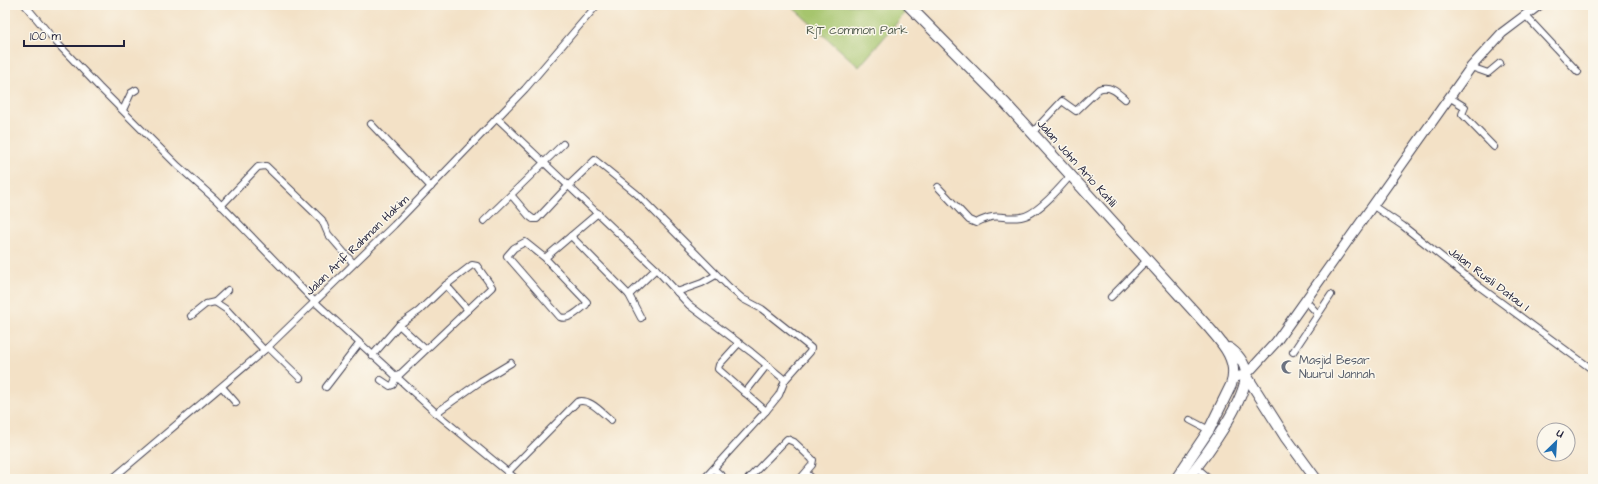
<svg xmlns="http://www.w3.org/2000/svg" width="1598" height="484" viewBox="0 0 1598 484" font-family="'Architects Daughter',sans-serif">
	<style>
		.green { fill: #a6c56d; stroke: #647454 }
		.lines { fill: none; stroke-linecap: round; stroke-linejoin: round }
		.street-casing { stroke: #413f50; stroke-width: 8 }
		.secondary-casing { stroke: #413f50; stroke-width: 11 }
		.primary-casing { stroke: #413f50; stroke-width: 12 }
		.street { stroke: #fff; stroke-width: 6 }
		.secondary { stroke: #fff; stroke-width: 9 }
		.primary { stroke: #fff; stroke-width: 10 }
		.labels { text-anchor: middle; stroke-width: 3; stroke-linejoin: round; paint-order: stroke }
		.park-label { font-size: 12px; fill: #505b4c; stroke: #fbf7ec }
		.street-label { font-size: 12px; fill: #22223b; stroke: #fbf7ec }
		.worship-label { font-size: 12px; fill: #5b616d; stroke: #fbf7ec; text-anchor: start }
	</style>
	<rect width="100%" height="100%" fill="#fbf7ec"/>
	<filter id="ink" filterUnits="userSpaceOnUse"><feTurbulence type="fractalNoise" baseFrequency=".025" numOctaves="2"/><feDisplacementMap in="SourceGraphic" scale="8" xChannelSelector="R" yChannelSelector="G"/><feConvolveMatrix kernelMatrix="1 2 1 2 8 2 1 2 1" color-interpolation-filters="sRGB"/></filter>
	<filter id="wash" filterUnits="userSpaceOnUse"><feTurbulence type="fractalNoise" baseFrequency=".012" numOctaves="4" result="noise"/><feDisplacementMap in="SourceGraphic" scale="16" xChannelSelector="R" yChannelSelector="G"/><feGaussianBlur stdDeviation="0.9" result="paint"/><feColorMatrix in="noise" values="0 0 0 0 0 0 0 0 0 0 0 0 0 0 0 0 0 1.4 0 .05"/><feComposite in="paint" operator="in"/></filter>
	<g filter="url(#wash)">
		<rect width="100%" height="100%" fill="#f3e1c6"/>
		<polygon class="green" points="790,5 912,5 859,67"/>
	</g>
	<g filter="url(#ink)">
		<g class="lines">
			<defs>
				<g id="street">
					<polyline points="25,5 56,42 99,87 178,166 216,200 315,302 436,413 516,479"/>
					<polyline points="1525,15 1578,72"/>
					<polyline points="1471,67 1488,73 1500,63"/>
					<polyline points="1449,97 1465,107 1462,114 1494,147"/>
					<polyline points="123,110 131,93 136,90"/>
					<polyline points="497,118 656,269 689,305 751,352 785,380"/>
					<polyline points="371,124 431,187"/>
					<path d="M1032 133 1062 101 1076 111 1099 89C1110 85 1117 92 1125 99"/>
					<path d="M938 187 969 220 976 223C999 211 1000 220 1021 217 1037 215 1060 188 1071 175"/>
					<polyline points="512,196 529,216 533,219 537,219 569,185 595,160 637,194 729,287 743,299 762,309 811,348 810,352 785,380 779,395 766,411"/>
					<polyline points="1372,205 1403,226 1480,287 1593,370"/>
					<polyline points="221,206 258,167 266,166 322,220 328,234 353,263"/>
					<polyline points="484,221 563,144"/>
					<polyline points="571,236 629,295 656,269"/>
					<path d="M545 258 525 242 514 248 507 256 560 317C569 321 579 310 586 305L587 302 545 258 598 213"/>
					<polyline points="677,292 702,283 716,275"/>
					<polyline points="629,295 641,318"/>
					<polyline points="1111,297 1147,260"/>
					<polyline points="1305,300 1317,313"/>
					<polyline points="215,302 228,290"/>
					<polyline points="191,316 206,304 215,302 227,310 264,350"/>
					<polyline points="399,325 425,349"/>
					<polyline points="268,347 300,378"/>
					<polyline points="1293,352 1331,295"/>
					<polyline points="372,356 399,325 419,311 446,285 468,310"/>
					<polyline points="381,380 390,386 393,385 396,378 492,287 477,266 472,265 446,285"/>
					<polyline points="222,387 236,403"/>
					<polyline points="326,387 359,344"/>
					<polyline points="745,393 767,365"/>
					<polyline points="436,413 481,381 511,363"/>
					<polyline points="1190,420 1209,430"/>
					<polyline points="1196,467 1210,479"/>
					<polyline points="714,469 725,479"/>
					<path d="M508 472 577 402C589 397 602 413 611 420"/>
					<polyline points="806,473 813,479"/>
					<polyline points="112,479 268,347 394,225 525,89 597,5"/>
					<polyline points="704,479 766,411 718,369 719,365 739,343"/>
					<polyline points="748,479 787,439 794,442 813,460 812,465 800,479"/>
				</g>
				<polyline id="secondary" points="1234,377 1246,375 1276,342 1471,67 1502,33 1539,5"/>
				<g id="primary">
					<path d="M908 5 1006 104 1210 329C1224 345 1239 362 1231 385L1209 430 1176 479"/>
					<polyline points="1246,375 1286,438 1316,479"/>
					<path d="M1187 479C1204 458 1247 400 1246 373 1245 363 1237 353 1229 348"/>
				</g>
			</defs>
			<use href="#street" class="street-casing"/>
			<use href="#secondary" class="secondary-casing"/>
			<use href="#primary" class="primary-casing"/>
			<use href="#street" class="street"/>
			<use href="#secondary" class="secondary"/>
			<use href="#primary" class="primary"/>
		</g>
	</g>
	<defs>
		<symbol id="mosque-bare" viewBox="-9 -9 18 18"><path d="M3.5-4.9A6 6 0 1 0 3.5 4.9A5 5 0 1 1 3.5-4.9Z" fill="#6b7280" stroke="#fbf7ec" stroke-width="2.5" paint-order="stroke"/></symbol>
	</defs>
	<g fill-rule="evenodd">
		<use href="#mosque-bare" x="1278" y="357" width="20" height="20"/>
	</g>
	<g class="labels">
		<g class="park-label">
			<text x="857" y="34">RjT common Park</text>
		</g>
		<g class="street-label">
			<text transform="translate(1077 163) rotate(48)" y="4">Jalan John Ario Katili</text>
			<text transform="translate(357 245) rotate(-44)" y="4">Jalan Arif Rahman Hakim</text>
			<text transform="translate(1489 279) rotate(37)" y="4">Jalan Rusli Datau I</text>
		</g>
		<g class="worship-label">
			<text x="1299" y="364">Masjid Besar<tspan x="1299" dy="14">Nuurul Jannah</tspan></text>
		</g>
	</g>
	<rect width="1598" height="484" fill="none" stroke="#fbf7ec" stroke-width="20"/>
	<g transform="translate(1556 442) rotate(25)"><circle r="19" fill="#fbf7ec" stroke="#a4a2a5"/>
	<path d="M0-3L7 15L0 10L-7 15Z" fill="#1f6fb2"/>
	<text y="-6" font-size="11" font-weight="bold" text-anchor="middle" fill="#22223b">U</text>
	</g>
	<path d="M24 40v6h100v-6" fill="none" stroke="#22223b" stroke-width="2"/>
	<text x="30" y="40" font-size="12" fill="#22223b" stroke="#fbf7ec" stroke-width="3" paint-order="stroke">100 m</text>
</svg>
